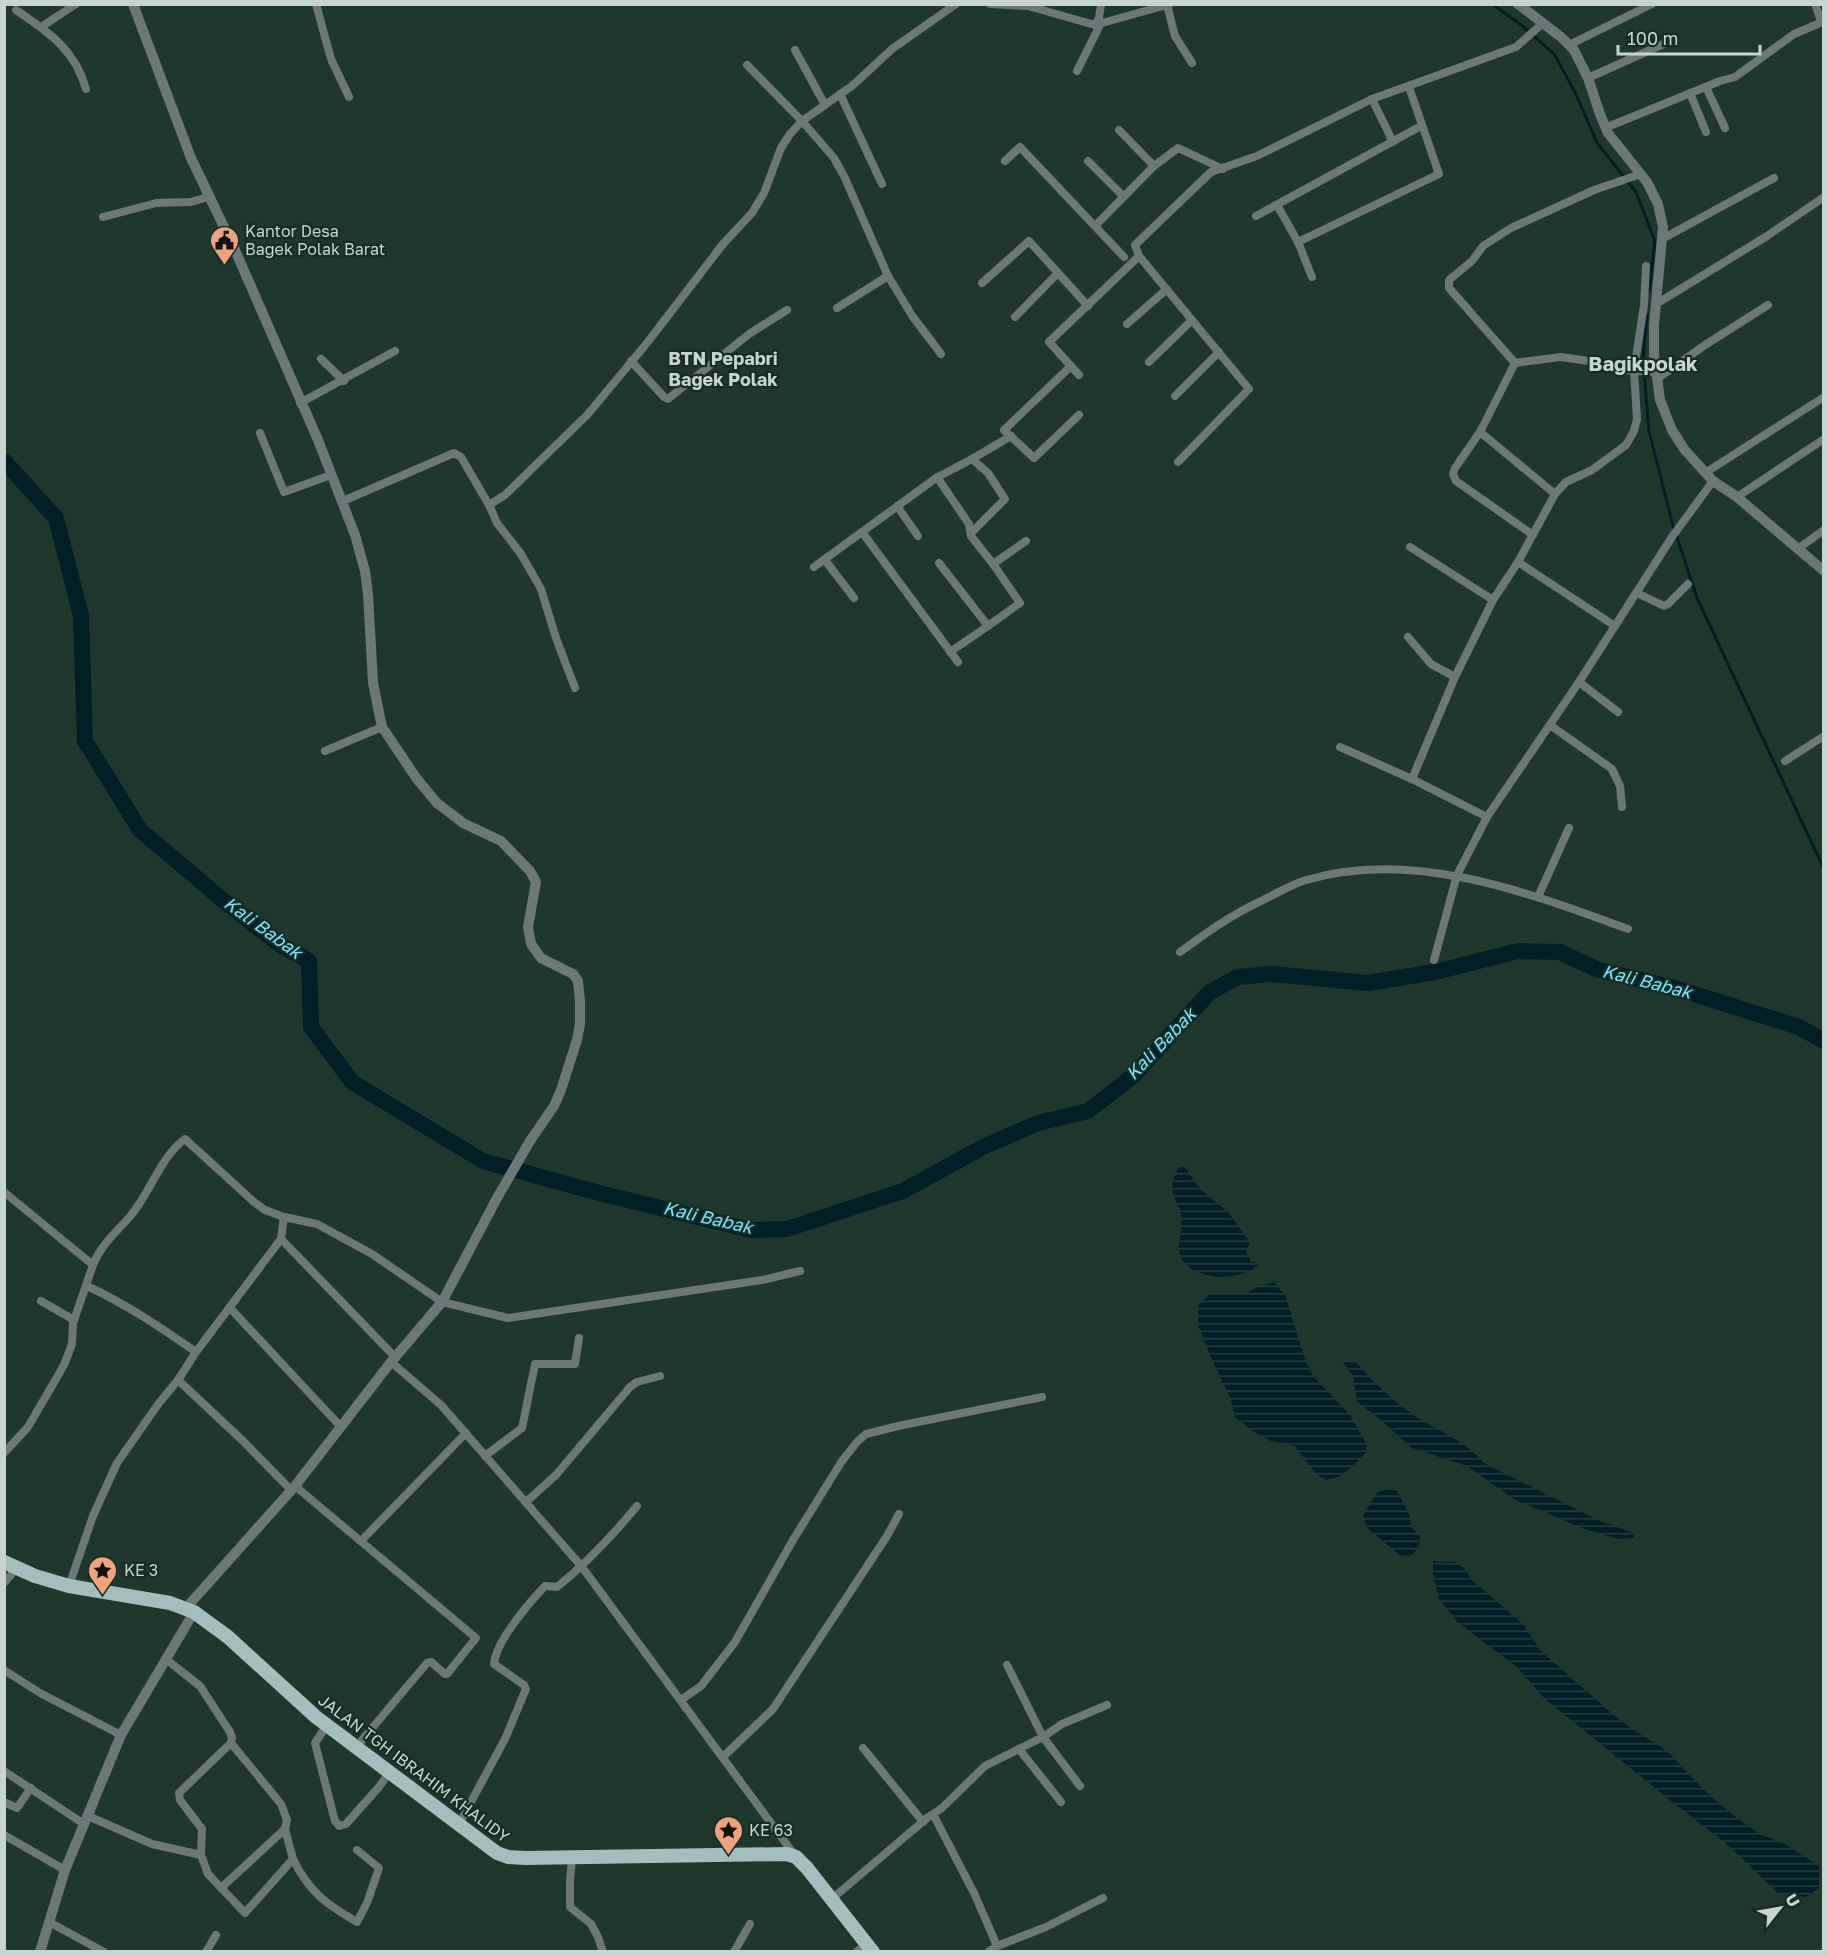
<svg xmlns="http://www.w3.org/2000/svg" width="1828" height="1956" viewBox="0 0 1828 1956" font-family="'Golos Text',sans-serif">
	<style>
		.water { fill: url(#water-rules) }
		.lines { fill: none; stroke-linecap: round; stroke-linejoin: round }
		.stream { stroke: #001e26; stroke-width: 3 }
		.river { stroke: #001e26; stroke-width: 16 }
		.minor { stroke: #6b7877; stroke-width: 8 }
		.tertiary { stroke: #6b7877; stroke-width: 10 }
		.primary { stroke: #a2bebd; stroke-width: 14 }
		.labels { text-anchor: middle; stroke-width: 4.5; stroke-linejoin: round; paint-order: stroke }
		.poi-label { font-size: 16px; fill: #c7d5cf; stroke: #152d25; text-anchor: start }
		.street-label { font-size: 16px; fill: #c7d5cf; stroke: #152d25 }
		.neighbourhood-label { font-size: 18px; font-weight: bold; fill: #c7d5cf; stroke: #152d25 }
		.water-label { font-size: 18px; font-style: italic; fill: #77e3ff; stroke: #152d25 }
		.quarter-label { font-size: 20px; font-weight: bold; fill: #c7d5cf; stroke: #152d25 }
	</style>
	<defs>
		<pattern id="water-rules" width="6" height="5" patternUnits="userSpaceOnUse" patternTransform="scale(1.5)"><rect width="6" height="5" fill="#001e26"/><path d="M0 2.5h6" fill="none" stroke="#243e44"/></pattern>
	</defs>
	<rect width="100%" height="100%" fill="#1f382e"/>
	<g class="water">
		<path d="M1179 1166 1185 1167 1199 1188 1228 1212 1250 1242 1246 1252 1251 1262 1260 1263C1244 1283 1190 1282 1180 1255 1176 1245 1184 1227 1181 1214 1179 1206 1173 1197 1172 1188 1172 1181 1176 1173 1179 1166Z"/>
		<polygon points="1274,1282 1285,1295 1306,1362 1314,1377 1350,1415 1367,1445 1365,1453 1351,1468 1338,1477 1326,1480 1315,1473 1295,1446 1271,1441 1253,1431 1235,1417 1231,1400 1211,1358 1198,1325 1198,1306 1209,1294 1245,1294 1260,1286"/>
		<path d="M1342 1361 1356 1362C1376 1385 1397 1405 1423 1421 1446 1434 1467 1443 1484 1463L1600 1521 1634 1533V1538L1619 1539 1584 1529 1514 1499 1467 1466 1412 1448 1377 1417 1357 1402 1353 1376Z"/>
		<path d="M1390 1489 1397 1491 1409 1514 1411 1527 1420 1535C1421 1545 1416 1552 1408 1558L1401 1556 1367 1528 1363 1515 1378 1492Z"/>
		<polygon points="1433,1561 1455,1562 1464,1568 1474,1582 1523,1624 1540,1650 1610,1712 1629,1727 1666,1750 1707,1793 1734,1816 1760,1834 1785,1844 1819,1866 1819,1888 1806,1897 1779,1894 1728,1845 1671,1801 1544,1698 1517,1667 1457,1622 1439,1599 1433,1575"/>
	</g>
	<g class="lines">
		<g class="stream">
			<polyline points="1492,4 1520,24 1554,54 1574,90 1597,143 1636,192 1655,241 1649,291"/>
			<polyline points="1647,315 1643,359 1649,431 1672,522 1697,598 1824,869"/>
		</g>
		<polyline class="river" points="4,461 56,518 81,616 85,741 140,830 224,901 279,944 309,961 311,1027 352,1082 483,1161 599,1193 751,1230 787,1229 903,1191 983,1147 1038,1123 1088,1111 1133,1076 1210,992 1238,977 1272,974 1368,983 1435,972 1518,951 1560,952 1598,970 1675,988 1799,1027 1824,1041"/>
		<g class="minor">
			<polyline points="316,4 331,59 349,97"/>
			<polyline points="990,4 1028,6 1095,25 1170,4"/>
			<polyline points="1167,5 1175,36 1192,63"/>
			<path d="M16 10C48 32 75 49 86 89"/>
			<polyline points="1095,25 1099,18 1101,4"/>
			<polyline points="41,27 76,4"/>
			<polyline points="1569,45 1652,4"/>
			<polyline points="795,50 825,105"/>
			<polyline points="747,65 802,121 834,158 844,176 888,276 913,317 941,354"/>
			<polyline points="1077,71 1100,25"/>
			<polyline points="1588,78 1668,42"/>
			<polyline points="1706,87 1725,128"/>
			<polyline points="1690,93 1706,132"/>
			<polyline points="840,94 882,184"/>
			<polyline points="1372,99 1393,142"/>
			<polyline points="1605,128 1720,81 1735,77 1794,34 1818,24 1821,21 1815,4"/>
			<polyline points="1119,130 1154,166"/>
			<polyline points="1005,161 1020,147 1124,257"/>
			<polyline points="1088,161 1123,196"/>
			<polyline points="1277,205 1298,242 1312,277"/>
			<polyline points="1256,216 1421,126"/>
			<polyline points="103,217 156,203 191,202 208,197"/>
			<polyline points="1095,226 1154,166 1178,148 1223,169"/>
			<polyline points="1662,239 1774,178"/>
			<polyline points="1298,242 1439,174 1409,87"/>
			<polyline points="982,283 1029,241 1088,306"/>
			<polyline points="1656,304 1767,236 1824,197"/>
			<polyline points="837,308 888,276"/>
			<polyline points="1015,317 1058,273"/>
			<polyline points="1127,324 1167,289"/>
			<polyline points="321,359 344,381"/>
			<polyline points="631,361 664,397 668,399 749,334 787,310"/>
			<polyline points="1149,362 1192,320"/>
			<polyline points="1515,363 1449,288 1449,280 1472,261 1483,246 1511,228 1594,190 1641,174"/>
			<polyline points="1071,366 1004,430 1034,458 1079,415"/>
			<polyline points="1079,375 1049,342 1139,256"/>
			<polyline points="1657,379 1705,345 1768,305"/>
			<polyline points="1175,396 1219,352"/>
			<polyline points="300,403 395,351"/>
			<polyline points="1480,432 1555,494"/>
			<polyline points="260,433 284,492 331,475"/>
			<polyline points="1178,462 1249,389 1139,256 1135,245 1211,172 1257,156 1372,99 1516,47 1542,24"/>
			<polyline points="1705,473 1824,397"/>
			<polyline points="937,477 969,524 971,536 993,564 1026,541"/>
			<polyline points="1737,497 1824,439"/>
			<polyline points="343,501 454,453 461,457 489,505 505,495 588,414 647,343 723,244 752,213 764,193 781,148 790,134 802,121 852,86 892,49 956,4"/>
			<polyline points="489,505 497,523 521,554 541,589 556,638 575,688"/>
			<polyline points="897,506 918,536"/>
			<polyline points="862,532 958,662"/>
			<polyline points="971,533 1005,499 988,473 972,459 1011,436"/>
			<polyline points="1533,535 1456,481 1453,474 1455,468 1480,432 1515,363 1561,357 1589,361 1623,370 1656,372"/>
			<polyline points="1410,547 1493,600"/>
			<polyline points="1799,548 1824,530"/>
			<polyline points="825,560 854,598"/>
			<polyline points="1518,562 1615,626"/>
			<polyline points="939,563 988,626 1020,603 993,564"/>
			<polyline points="814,567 936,478 972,459"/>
			<polyline points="1637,593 1664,606 1668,604 1688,584"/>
			<polyline points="1408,637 1431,664 1455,677"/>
			<polyline points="950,652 988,626"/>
			<polyline points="1579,682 1618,712"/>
			<polyline points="1550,725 1612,769 1620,786 1622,807"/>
			<polyline points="1340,747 1412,779 1487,817"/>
			<polyline points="325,751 382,727"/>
			<polyline points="1785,761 1824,736"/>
			<polyline points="1412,779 1455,677 1493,600 1518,562 1555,494 1566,482 1592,470 1626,445 1634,431 1637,419 1634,370 1644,305 1646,266"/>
			<polyline points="1538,897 1569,828"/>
			<path d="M1180 952C1197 940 1215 926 1233 916 1244 909 1257 903 1269 897 1281 891 1293 884 1306 880 1413 848 1529 893 1628 929"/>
			<polyline points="1434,960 1457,875 1487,817 1579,682 1672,537 1713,481"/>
			<polyline points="4,1192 93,1265 73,1323 72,1344 64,1365 28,1427 4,1453"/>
			<polyline points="281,1239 395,1357"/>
			<path d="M93 1265C101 1244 118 1231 132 1214 150 1192 162 1155 185 1139L254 1202 265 1210 284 1217 317 1224 372 1254 442 1302 508 1318 762 1280 800 1271"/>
			<path d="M87 1286C126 1304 160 1327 196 1352"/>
			<polyline points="41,1301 74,1320"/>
			<polyline points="230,1308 341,1427"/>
			<polyline points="391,1362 441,1405 582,1567 796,1857"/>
			<polyline points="178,1380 242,1440 291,1490"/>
			<polyline points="485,1456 522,1428 535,1364 575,1364 579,1338"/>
			<polyline points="295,1486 476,1638 447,1674 445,1674 431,1662 427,1663 357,1746"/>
			<polyline points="526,1502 556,1475 630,1387 637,1382 660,1376"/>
			<polyline points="361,1541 466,1433"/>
			<polyline points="4,1583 16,1569"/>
			<polyline points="69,1586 93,1516 117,1463 159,1403 178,1380 196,1352 281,1239 284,1217"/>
			<polyline points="167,1660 200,1686 230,1732 232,1737 231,1743"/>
			<polyline points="4,1670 40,1693 121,1735"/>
			<polyline points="681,1700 701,1686 735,1642 793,1540 842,1461 857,1442 866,1434 898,1426 1042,1397"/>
			<polyline points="327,1725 315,1743 335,1821 339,1826 346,1824 379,1787 390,1771"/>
			<polyline points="863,1748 923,1822"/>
			<polyline points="1019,1749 1061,1802"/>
			<polyline points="723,1757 773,1709 887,1536 899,1514"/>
			<polyline points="4,1771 84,1824"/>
			<polyline points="1080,1786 1043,1737 1062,1724 1107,1705"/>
			<polyline points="4,1802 17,1808 31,1788"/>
			<polyline points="933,1814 975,1895 997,1946 988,1952"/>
			<polyline points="88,1816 152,1844 201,1855 208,1874 245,1913 293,1859 285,1829"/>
			<path d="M459 1824 505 1739 526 1689 524 1685 494 1664C496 1641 529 1603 545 1586L557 1587C587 1563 612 1536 637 1506"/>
			<polyline points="4,1835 65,1870"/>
			<polyline points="201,1855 202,1829 180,1800 179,1793 231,1743 281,1804 287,1820 285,1829 221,1888"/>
			<polyline points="572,1857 570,1882 570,1907 591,1924 598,1937 603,1952"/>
			<path d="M293 1859C309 1892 326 1904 357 1922L367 1903 379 1868 357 1850"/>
			<polyline points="833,1898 927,1818 942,1808 985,1766 1043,1737 1007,1665"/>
			<polyline points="49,1922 104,1952"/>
			<polyline points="997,1946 1046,1927 1103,1898"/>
			<polyline points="206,1952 216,1935"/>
			<polyline points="734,1952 750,1924"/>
			<polyline points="856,1952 867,1944"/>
		</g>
		<g class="tertiary">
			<polyline points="133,4 191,158 235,250 318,440 355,535 365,571 368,594 373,683 382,727 417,779 437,803 463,823 501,841 530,871 536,882 528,927 531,944 541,958 573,974 578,981 580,1000 580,1024 577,1040 561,1090 554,1106 530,1141 497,1198 442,1302 391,1362 295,1486 186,1608"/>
			<polyline points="1518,4 1561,37 1574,50 1588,78 1600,114 1608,133 1647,182 1658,204 1663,227 1654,325 1654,355 1660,400 1672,430 1684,449 1713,481 1737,497 1824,571"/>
			<polyline points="40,1952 65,1870 121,1735 194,1612"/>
		</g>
		<polyline class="primary" points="4,1562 35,1576 69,1586 170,1603 194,1612 228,1637 316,1717 497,1853 508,1857 525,1858 787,1854 796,1857 807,1868 873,1952"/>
	</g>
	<defs>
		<symbol id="civic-pin" viewBox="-11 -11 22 30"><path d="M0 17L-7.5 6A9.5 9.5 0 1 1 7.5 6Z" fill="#f0a27a" stroke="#152d25"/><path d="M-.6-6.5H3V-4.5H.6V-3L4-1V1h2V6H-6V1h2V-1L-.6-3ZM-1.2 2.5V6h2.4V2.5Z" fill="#111"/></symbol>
		<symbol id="sight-pin" viewBox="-11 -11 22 30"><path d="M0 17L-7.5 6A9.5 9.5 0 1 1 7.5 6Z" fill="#f0a27a" stroke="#152d25"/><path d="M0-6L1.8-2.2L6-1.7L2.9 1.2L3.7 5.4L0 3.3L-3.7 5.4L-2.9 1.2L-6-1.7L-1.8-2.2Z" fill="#111"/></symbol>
	</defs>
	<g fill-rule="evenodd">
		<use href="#civic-pin" x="208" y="224" width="33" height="45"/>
		<use href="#sight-pin" x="86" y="1554" width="33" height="45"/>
		<use href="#sight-pin" x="712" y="1814" width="33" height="45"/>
	</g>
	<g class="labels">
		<g class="poi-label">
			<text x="245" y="237">Kantor Desa<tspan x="245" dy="18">Bagek Polak Barat</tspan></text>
			<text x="124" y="1576">KE 3</text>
			<text x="749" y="1836">KE 63</text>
		</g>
		<g class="street-label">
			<text transform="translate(414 1768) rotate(37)" y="6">JALAN TGH IBRAHIM KHALIDY</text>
		</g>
		<g class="neighbourhood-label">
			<text x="723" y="365">BTN Pepabri<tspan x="723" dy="21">Bagek Polak</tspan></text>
		</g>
		<g class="water-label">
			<text transform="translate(263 928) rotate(36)" y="6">Kali Babak</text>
			<text transform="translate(1647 982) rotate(14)" y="6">Kali Babak</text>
			<text transform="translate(1161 1044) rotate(-46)" y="6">Kali Babak</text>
			<text transform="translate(708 1218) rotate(13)" y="6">Kali Babak</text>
		</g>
		<g class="quarter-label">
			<text x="1643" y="371">Bagikpolak</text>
		</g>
	</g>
	<rect width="1828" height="1956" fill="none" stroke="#c7d5cf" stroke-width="12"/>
	<g transform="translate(1780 1908) rotate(59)" stroke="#152d25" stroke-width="4.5" paint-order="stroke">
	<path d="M0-4.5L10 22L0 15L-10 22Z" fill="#c7d5cf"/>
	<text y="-9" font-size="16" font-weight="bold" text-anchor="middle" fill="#c7d5cf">U</text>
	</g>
	<path d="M1618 45v9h142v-9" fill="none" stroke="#c7d5cf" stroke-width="3"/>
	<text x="1627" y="45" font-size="18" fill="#c7d5cf" stroke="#152d25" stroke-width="4.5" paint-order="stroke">100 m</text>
</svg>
